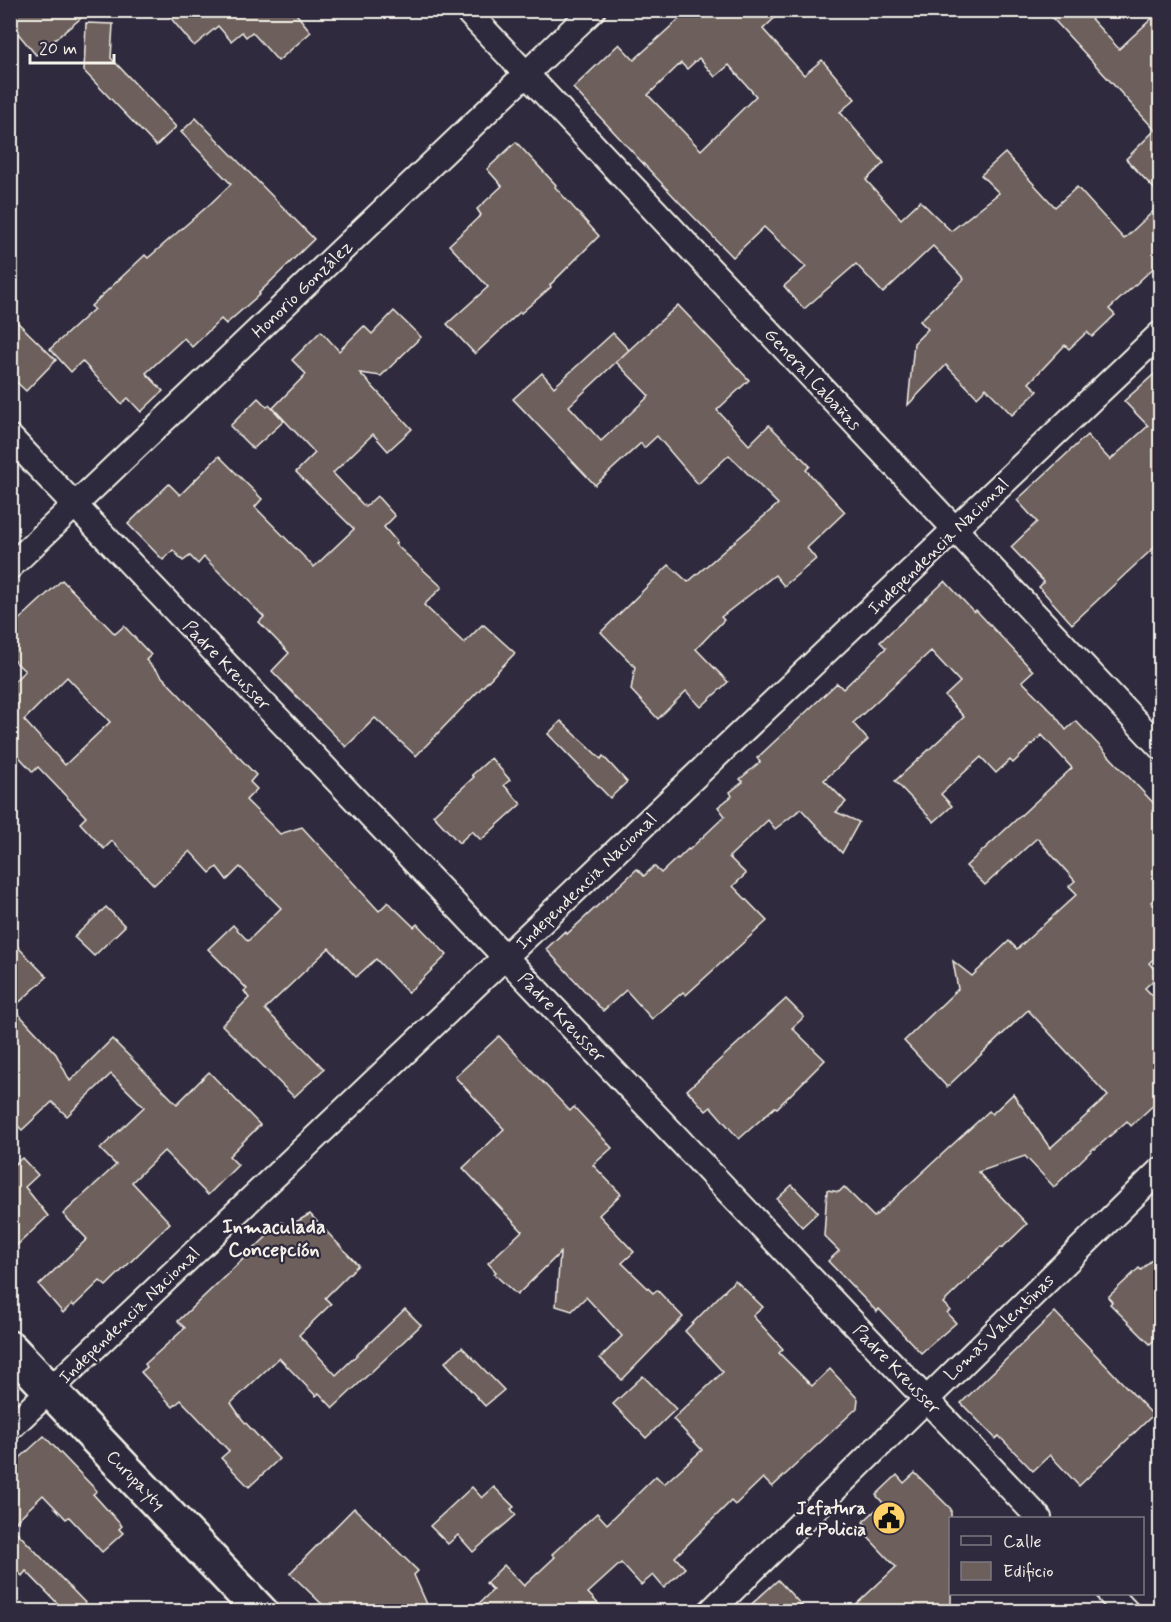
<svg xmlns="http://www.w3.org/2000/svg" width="1171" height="1622" viewBox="0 0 1171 1622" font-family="Mynerve,sans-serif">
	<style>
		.building { fill: #6d5f5b; stroke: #f4f1e8; stroke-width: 1.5; fill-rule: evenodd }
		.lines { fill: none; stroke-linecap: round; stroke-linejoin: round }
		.street-casing { stroke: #f4f1e8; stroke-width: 28 }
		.secondary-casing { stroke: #f4f1e8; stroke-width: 38 }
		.street { stroke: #2f2a3d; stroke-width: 24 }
		.secondary { stroke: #2f2a3d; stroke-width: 33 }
		.labels { text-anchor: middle; stroke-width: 4.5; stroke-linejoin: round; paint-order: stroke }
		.street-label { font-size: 18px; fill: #f4f1e8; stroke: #2f2a3d }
		.poi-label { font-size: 18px; font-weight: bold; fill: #f4f1e8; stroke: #2f2a3d; text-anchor: end }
		.neighbourhood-label { font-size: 20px; font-weight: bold; fill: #f4f1e8; stroke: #2f2a3d }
	</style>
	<rect width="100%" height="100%" fill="#2f2a3d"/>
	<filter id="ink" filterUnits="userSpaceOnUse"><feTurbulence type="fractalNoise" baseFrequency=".0167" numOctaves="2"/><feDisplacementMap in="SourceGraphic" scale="12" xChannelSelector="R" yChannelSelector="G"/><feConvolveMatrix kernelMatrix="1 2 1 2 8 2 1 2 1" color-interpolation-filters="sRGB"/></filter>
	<g filter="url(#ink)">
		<g class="building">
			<polygon points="10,10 91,10 36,55 10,24"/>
			<polygon points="164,10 293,10 311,32 278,61 252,32 246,37 242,32 231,41 218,26 194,46"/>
			<path d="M689 10H783L763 29 804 75 822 60 855 99 840 112 884 163 866 180 901 219 920 201 951 231 999 193 981 175 1005 153 1055 207 1077 187 1124 239 1161 204V261L1109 309 1115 315 1092 337 1087 332 1069 349 1065 345 1029 383 1038 391 1012 415 986 388 977 397 946 365 908 405 914 343 928 329 920 321 964 279 933 246 883 293 856 264 804 309 784 286 806 267 764 227 733 257 679 202 573 88 619 44 634 60ZM699 58 715 77 729 65 756 96 701 150 648 95 681 63 687 69Z"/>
			<polygon points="1045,10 1083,10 1119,49 1161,10 1161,196 1126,159 1155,130"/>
			<polygon points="86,23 113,24 111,58 176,127 156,146 84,71"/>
			<polygon points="196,118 314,239 259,293 260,294 226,324 221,319 192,347 184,338 146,373 163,391 141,412 128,398 121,404 82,361 71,372 50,349 94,309 91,306 145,255 148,258 210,204 231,184 181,132"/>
			<polygon points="516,142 556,185 555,187 599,236 550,285 551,287 521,313 520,312 475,354 447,324 488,287 449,245 481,215 477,209 502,186 487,169"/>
			<path d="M678 305 749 380 717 410 749 445 769 425 810 466 806 470 845 512 807 548 816 559 784 586 775 575 721 617 724 620 696 649 728 682 701 707 686 691 658 719 631 690 635 667 601 632 669 565 688 582 778 504 729 455 698 484 657 436 644 448 641 443 595 485 513 399 542 373 554 387 613 333 629 350ZM629 350 616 362 649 396 601 441 569 406Z"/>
			<polygon points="394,311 421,337 381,376 360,373 412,429 388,451 373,434 333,473 365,507 377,496 395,516 384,527 397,542 395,544 442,587 424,605 464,643 482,625 483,626 484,625 515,653 416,756 375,718 346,747 272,671 289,653 259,622 264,617 204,557 198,564 190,556 183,561 173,550 163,560 128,524 169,484 180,495 219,456 262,499 255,507 314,567 354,529 296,472 315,453 273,408 306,374 292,360 321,331 339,351 364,326 372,334"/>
			<polygon points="10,315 56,360 26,391 10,376"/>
			<polygon points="1161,368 1161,541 1072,624 1039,587 1044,582 1011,547 1037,522 1017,500 1087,435 1110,460 1148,426 1124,401"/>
			<polygon points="258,398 267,407 269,405 284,421 253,449 230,426"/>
			<path d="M62 580 115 634 124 626 151 655 146 660 256 775 250 782 257 789 246 800 280 834 302 827 379 911 388 902 414 927 417 924 447 955 408 993 376 959 356 977 329 948 265 1009 324 1069 294 1097 222 1025 249 998 244 991 247 989 208 949 233 925 248 941 281 908 240 867 227 880 217 867 210 873 190 851 154 885 112 841 104 849 80 823 86 817 38 767 33 772 10 747V685L25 671 10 657V628ZM67 677 110 722 65 765 24 720Z"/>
			<polygon points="945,581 974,612 976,610 1033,671 1022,681 1054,714 1066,730 1076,721 1161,811 1161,893 1151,902 1161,912 1161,952 1149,963 1159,975 1145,988 1161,1004 1161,1098 1131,1126 1127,1121 1095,1149 1094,1148 1054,1187 1025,1156 978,1172 1027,1224 1002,1248 1001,1247 943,1303 950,1310 947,1313 956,1323 921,1353 879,1309 877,1312 828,1261 839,1251 824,1236 827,1190 839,1192 844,1187 874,1217 989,1111 992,1114 1013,1094 1050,1148 1108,1096 1028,1010 947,1087 904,1041 958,989 953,961 972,976 1009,941 1017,949 1077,894 1069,886 1075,881 1037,838 985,885 966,866 1072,768 1042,735 1013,763 1010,760 996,773 981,757 941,794 952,806 934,822 895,781 964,717 945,696 960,682 931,651 853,723 868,740 824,780 846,802 836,812 859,822 842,853 801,809 775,829 768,820 729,857 746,874 733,886 767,921 686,995 683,992 652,1019 626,990 603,1011 546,949 565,931 567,934 637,869 644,876 654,866 661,873 677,858 678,859 688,849 689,850 725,816 718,807 732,796 730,792 743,782 740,779 760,762 757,758 837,683 843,689 886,648 880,642"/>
			<polygon points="561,721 601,759 603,756 627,782 610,798 548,734"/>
			<polygon points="491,758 510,780 504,785 521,804 481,840 472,831 459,843 433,815 474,777 472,775"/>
			<polygon points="106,907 125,926 94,956 74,937"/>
			<polygon points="10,939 47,977 13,1008 56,1054 70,1081 112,1039 177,1104 209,1072 260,1125 229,1156 238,1165 208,1195 164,1151 132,1182 170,1223 106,1286 100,1281 74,1306 72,1304 63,1313 39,1285 87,1239 63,1214 116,1165 100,1149 144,1107 111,1074 67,1116 52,1102 22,1130 10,1118"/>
			<polygon points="786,999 804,1017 792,1028 825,1060 777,1108 775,1107 739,1139 711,1107 706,1111 687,1090"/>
			<polygon points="499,1036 570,1111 574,1107 612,1148 593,1165 621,1194 599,1215 634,1252 622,1263 653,1293 657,1290 683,1317 622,1380 600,1358 622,1336 586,1297 572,1311 556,1306 560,1253 517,1295 494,1274 496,1272 488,1263 522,1231 463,1168 504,1129 455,1077"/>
			<polygon points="22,1158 38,1175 25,1187 48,1216 10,1252 10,1168"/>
			<polygon points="792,1185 818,1212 802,1227 777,1199"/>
			<polygon points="310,1214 358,1265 325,1298 331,1304 299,1335 336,1375 405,1309 421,1325 333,1408 319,1393 316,1396 279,1358 231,1403 242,1419 279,1459 249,1487 221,1458 229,1451 181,1400 173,1407 141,1372 147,1367 145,1364 185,1328 178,1321 282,1222 287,1227"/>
			<polygon points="1161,1251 1161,1334 1150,1344 1110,1304 1112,1302 1108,1297 1139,1268 1141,1270"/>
			<polygon points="735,1280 763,1307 753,1316 783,1349 779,1353 812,1386 830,1369 858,1399 857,1408 772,1487 763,1478 735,1505 731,1501 675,1557 685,1568 664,1588 653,1575 641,1585 621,1563 588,1593 605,1611 471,1611 493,1590 486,1583 504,1565 524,1586 555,1557 552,1554 597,1513 607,1524 656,1476 664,1484 702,1450 673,1419 723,1372 685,1331"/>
			<polygon points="1055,1312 1153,1415 1079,1486 1050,1455 1033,1471 999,1436 996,1439 961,1403"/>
			<polygon points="462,1347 504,1390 485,1406 445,1362"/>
			<polygon points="643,1376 676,1409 646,1438 613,1404"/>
			<polygon points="44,1436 97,1491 93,1494 122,1526 119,1529 123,1533 102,1552 69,1517 66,1519 43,1495 11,1526 93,1611 65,1611 26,1571 22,1576 10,1564 10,1467"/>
			<polygon points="915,1473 951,1509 951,1611 849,1611 896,1567 864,1533 869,1528 863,1522 883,1503 876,1495 897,1475 904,1483"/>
			<polygon points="472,1487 482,1498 494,1487 514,1507 511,1509 516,1515 473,1552 458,1535 448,1544 430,1526"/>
			<polygon points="354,1508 418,1571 414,1575 430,1611 329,1611 290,1573"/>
			<polygon points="778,1580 807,1611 744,1611"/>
		</g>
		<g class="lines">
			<defs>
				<g id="street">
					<polyline points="466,10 1160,747"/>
					<polyline points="10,437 1039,1518"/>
					<polyline points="10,567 593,10"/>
					<polyline points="10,1428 1160,334"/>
					<polyline points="1110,1594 1127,1612"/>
					<polyline points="710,1612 1160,1170"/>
				</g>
				<polyline id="secondary" points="10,1348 261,1612"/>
			</defs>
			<use href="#street" class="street-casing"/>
			<use href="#secondary" class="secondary-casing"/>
			<use href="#street" class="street"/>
			<use href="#secondary" class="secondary"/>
		</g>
	</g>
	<defs>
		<symbol id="civic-disc" viewBox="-11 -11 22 22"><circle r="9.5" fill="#ffd166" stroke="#2f2a3d"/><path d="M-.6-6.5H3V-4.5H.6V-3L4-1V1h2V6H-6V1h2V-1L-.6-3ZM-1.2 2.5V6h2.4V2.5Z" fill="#111"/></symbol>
	</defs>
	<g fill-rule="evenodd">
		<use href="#civic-disc" x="870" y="1499" width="38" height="38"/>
	</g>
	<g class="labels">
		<g class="street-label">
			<text transform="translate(302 289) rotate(-44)" y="6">Honorio González</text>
			<text transform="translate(813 379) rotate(47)" y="6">General Cabañas</text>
			<text transform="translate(938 546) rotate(-44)" y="6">Independencia Nacional</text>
			<text transform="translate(227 665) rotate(46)" y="6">Padre Kreusser</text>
			<text transform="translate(586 881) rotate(-44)" y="6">Independencia Nacional</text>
			<text transform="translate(562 1017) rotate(46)" y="6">Padre Kreusser</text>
			<text transform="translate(129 1315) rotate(-44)" y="6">Independencia Nacional</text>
			<text transform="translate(999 1327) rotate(-44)" y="6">Lomas Valentinas</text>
			<text transform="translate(897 1369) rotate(46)" y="6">Padre Kreusser</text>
			<text transform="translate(136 1480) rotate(46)" y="6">Curupayty</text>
		</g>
		<g class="poi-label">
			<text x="866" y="1514">Jefatura<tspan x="866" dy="21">de Policia</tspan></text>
		</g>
		<g class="neighbourhood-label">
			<text x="274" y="1233">Inmaculada<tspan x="274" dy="23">Concepción</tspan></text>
		</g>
	</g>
	<rect width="1171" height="1622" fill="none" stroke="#2f2a3d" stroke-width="36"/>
	<rect x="18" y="18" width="1135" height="1586" fill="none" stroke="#f4f1e8" stroke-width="2" filter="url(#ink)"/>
	<rect x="949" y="1517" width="195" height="78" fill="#2f2a3d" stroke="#7e7a81" stroke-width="1.5"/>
	<rect x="961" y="1536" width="30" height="9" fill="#2f2a3d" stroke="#7e7a81" stroke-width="1.5"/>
	<text x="1003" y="1547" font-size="18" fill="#f4f1e8">Calle</text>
	<rect x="961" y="1562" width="30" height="18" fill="#6d5f5b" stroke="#7e7a81" stroke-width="1.5"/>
	<text x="1003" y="1577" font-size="18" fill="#f4f1e8">Edificio</text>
	<path d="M30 54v9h84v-9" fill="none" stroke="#f4f1e8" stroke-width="3"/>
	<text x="39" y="54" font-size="18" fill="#f4f1e8" stroke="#2f2a3d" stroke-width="4.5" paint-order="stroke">20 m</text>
</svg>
